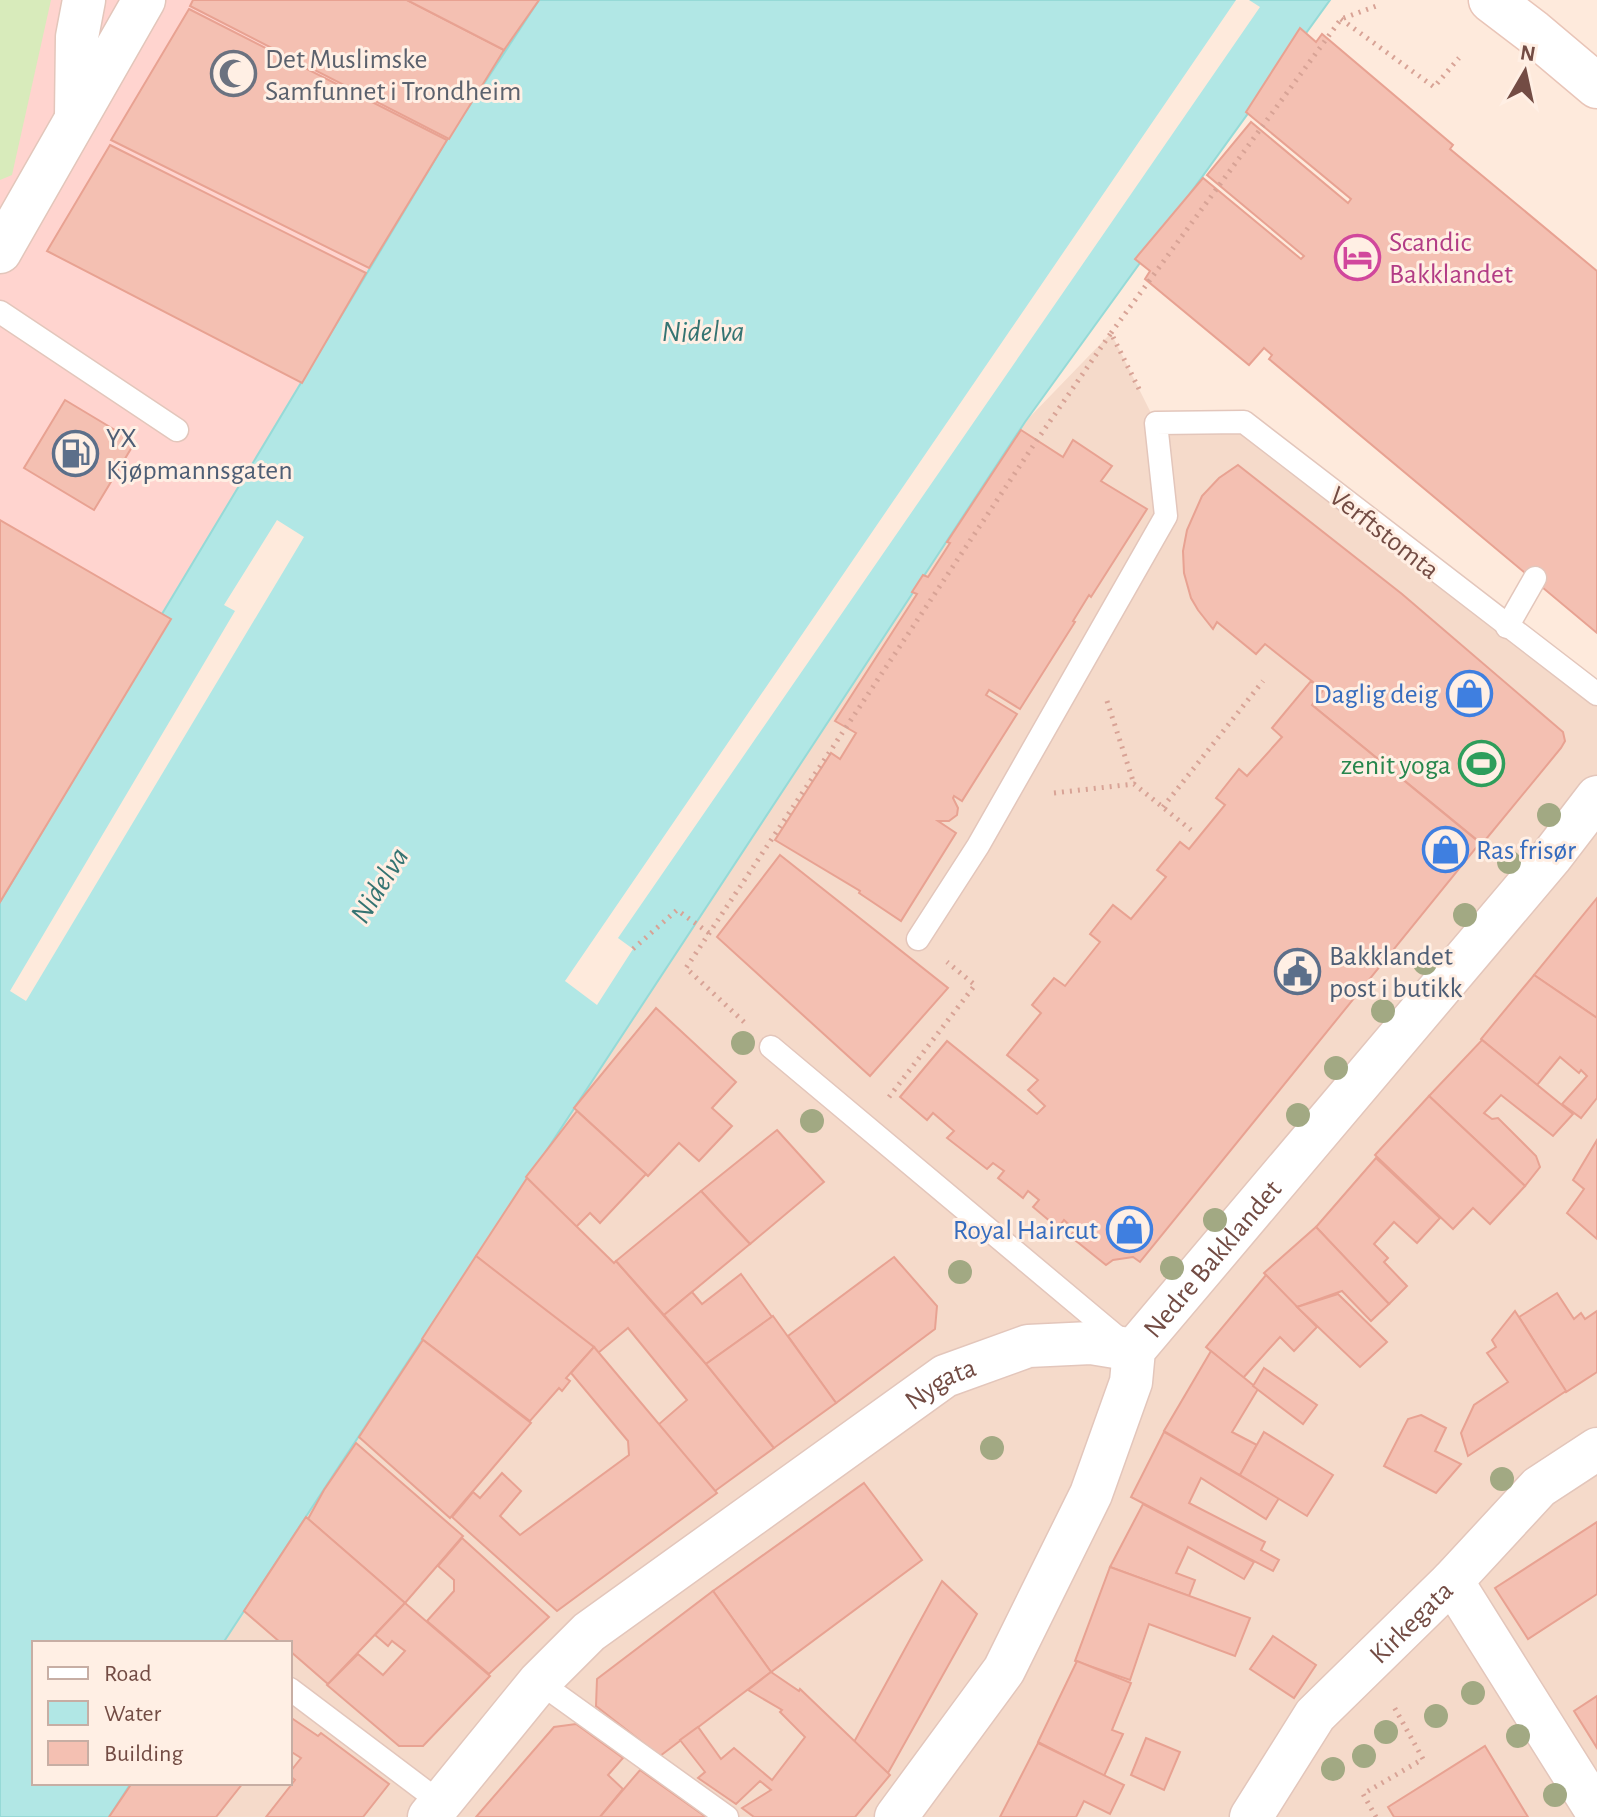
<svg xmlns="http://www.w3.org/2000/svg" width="1597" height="1817" viewBox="0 0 1597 1817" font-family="'Alegreya Sans',sans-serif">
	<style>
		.residential { fill: #f5daca }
		.commercial { fill: #ffd4cf }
		.green { fill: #d8ebbb }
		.water { fill: #b1e7e5; stroke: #96dad7; stroke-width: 2 }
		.pier { fill: #feeadc }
		.building { fill: #f4c0b2; stroke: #e8a292; stroke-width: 2 }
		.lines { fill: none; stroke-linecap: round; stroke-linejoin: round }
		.lane-casing { stroke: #e3c6bb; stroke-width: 25 }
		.street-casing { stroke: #e3c6bb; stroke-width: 45 }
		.secondary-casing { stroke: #e9c5b8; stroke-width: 47 }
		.path { stroke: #d8a396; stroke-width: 5; stroke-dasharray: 2 6; stroke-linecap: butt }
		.lane { stroke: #fff; stroke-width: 22 }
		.street { stroke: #fff; stroke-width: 42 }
		.secondary { stroke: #fff; stroke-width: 44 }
		.tree { fill: #a2a983 }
		.labels { text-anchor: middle; stroke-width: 6; stroke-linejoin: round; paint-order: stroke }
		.worship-label { font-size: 28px; fill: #5b616d; stroke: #ffefe4; text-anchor: start }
		.hotel-label { font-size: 28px; fill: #b23c85; stroke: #ffefe4; text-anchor: start }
		.service-label { font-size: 28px; fill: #4e5e75; stroke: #ffefe4; text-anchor: start }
		.street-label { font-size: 28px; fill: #734c44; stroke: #ffefe4 }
		.shop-label { font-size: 28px; fill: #366cbe; stroke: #ffefe4; text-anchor: end }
		.leisure-label { font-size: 28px; fill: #27864d; stroke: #ffefe4; text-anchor: end }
		.water-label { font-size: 30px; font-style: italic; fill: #357472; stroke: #ffefe4 }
	</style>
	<rect width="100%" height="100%" fill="#feeadc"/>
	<polygon class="residential" points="1111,333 1156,423 1244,422 1597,694 1597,1817 109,1817 131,1783 290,1783 290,1643 223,1643 1025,422"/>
	<polygon class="commercial" points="0,0 539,0 447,140 369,268 163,613 171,619 0,902"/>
	<polygon class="green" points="0,0 51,0 12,175 0,180"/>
	<polygon class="water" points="539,0 1330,0 1025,422 223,1643 34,1643 34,1783 131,1783 109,1817 0,1817 0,902 170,619 162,614 447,140"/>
	<g class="pier">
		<polygon points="1236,0 1249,0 1260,7 618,938 633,949 597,1005 565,981"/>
		<polygon points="277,520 304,537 26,1001 10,991 235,611 224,605"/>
	</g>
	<g class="building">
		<polygon points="193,0 407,0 504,50 449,139 190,6"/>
		<polygon points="407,0 539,0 504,50"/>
		<polygon points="189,9 447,140 369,268 111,140"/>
		<polygon points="1300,28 1316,42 1322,34 1453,145 1450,149 1597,271 1597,633 1269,359 1272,355 1264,348 1249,365 1145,279 1150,271 1135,259 1203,178 1301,259 1304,256 1207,175 1251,122 1348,203 1351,199 1246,112"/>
		<polygon points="110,145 366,273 302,383 47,251"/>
		<polygon points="65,400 135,442 94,510 24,468"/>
		<polygon points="1021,430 1063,457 1073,440 1112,466 1101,481 1147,509 1091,597 1089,595 1073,621 1075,622 1020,709 989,690 986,695 1017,714 962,801 954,796 953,798 958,808 957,815 949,821 938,821 956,833 901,921 859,893 860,891 775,840 831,753 840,759 856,733 835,721 917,594 912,592 923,575 928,577 950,543 947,542"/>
		<polygon points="1238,465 1402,594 1563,732 1565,741 1561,748 1482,844 1312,705 1323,690 1265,644 1256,654 1217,622 1213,629 1198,610 1191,598 1184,573 1183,551 1187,530 1202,496 1219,478"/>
		<polygon points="0,520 171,619 0,902"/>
		<polygon points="1311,681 1323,690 1312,705 1480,843 1140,1262 1133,1257 1113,1260 1106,1265 1070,1236 1075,1230 1064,1220 1058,1228 1033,1207 1039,1200 1028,1191 1023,1198 998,1178 1004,1171 993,1163 987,1169 947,1138 954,1131 933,1113 927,1120 900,1097 947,1041 1037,1114 1045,1106 1028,1090 1038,1080 1007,1055 1041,1013 1032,1005 1054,978 1065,986 1100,942 1090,934 1113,905 1131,919 1166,877 1157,870 1180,842 1189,849 1225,805 1216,798 1239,769 1247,776 1282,737 1272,728"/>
		<polygon points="780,855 948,988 870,1076 717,937"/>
		<polygon points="1597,898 1597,1018 1534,975"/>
		<polygon points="1534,975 1597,1018 1597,1098 1581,1118 1562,1104 1587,1076 1581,1070 1579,1073 1560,1057 1537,1085 1481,1039"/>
		<polygon points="656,1008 736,1082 712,1108 732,1126 699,1161 679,1143 648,1176 574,1108"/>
		<polygon points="1482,1040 1573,1114 1553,1136 1501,1095 1484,1113 1492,1119 1498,1118 1536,1156 1540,1167 1525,1186 1429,1096"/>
		<polygon points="1429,1096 1525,1186 1490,1224 1473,1208 1453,1229 1375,1155"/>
		<polygon points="577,1111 646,1174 600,1223 590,1213 576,1227 526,1177"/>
		<polygon points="777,1130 824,1182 750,1244 701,1191"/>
		<polygon points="1597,1140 1597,1239 1567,1213 1584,1189 1573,1180"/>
		<polygon points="1376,1158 1440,1218 1417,1243 1394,1222 1374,1244 1388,1258 1384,1262 1407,1286 1389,1304 1316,1227"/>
		<polygon points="527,1178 614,1263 616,1261 706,1364 774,1448 715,1491 658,1425 687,1400 628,1328 598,1353 476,1256"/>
		<polygon points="701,1191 750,1244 664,1315 616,1261"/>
		<polygon points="1316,1227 1389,1304 1371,1321 1342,1291 1297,1307 1264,1273"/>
		<polygon points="476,1256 594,1347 566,1378 570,1381 562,1391 559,1388 530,1421 422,1339"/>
		<polygon points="894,1257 937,1306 935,1329 836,1403 788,1336"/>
		<polygon points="741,1274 772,1317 706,1364 664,1315 692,1292 702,1304"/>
		<polygon points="1266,1275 1317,1327 1294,1351 1280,1337 1243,1378 1206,1347"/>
		<polygon points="1557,1293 1574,1319 1581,1313 1585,1319 1597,1311 1597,1372 1566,1392 1519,1317"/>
		<polygon points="1338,1294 1387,1342 1360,1367 1297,1307"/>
		<polygon points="1515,1311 1566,1391 1468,1456 1461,1433 1474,1405 1508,1382 1487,1353 1496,1347 1492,1340"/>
		<polygon points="773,1316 836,1403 774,1448 706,1364"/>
		<polygon points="423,1340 531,1423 450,1518 359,1437"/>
		<polygon points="594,1347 717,1493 557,1611 452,1517 473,1492 480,1498 502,1473 521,1491 500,1516 520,1535 629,1455 628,1441 571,1373"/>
		<polygon points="1211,1351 1258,1389 1232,1432 1257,1445 1240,1475 1164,1431"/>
		<polygon points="1264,1368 1317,1405 1303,1424 1253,1386"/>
		<polygon points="1421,1415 1446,1428 1435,1451 1461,1464 1436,1493 1384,1466 1408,1419"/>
		<polygon points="1164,1432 1279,1498 1266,1519 1201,1478 1189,1503 1265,1542 1261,1550 1279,1560 1273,1571 1131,1497"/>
		<polygon points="1264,1432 1333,1475 1307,1516 1240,1475"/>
		<polygon points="356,1443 463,1536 405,1603 308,1519 324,1490"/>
		<polygon points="864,1483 922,1560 771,1672 713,1591"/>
		<polygon points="1143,1504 1254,1562 1244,1579 1188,1547 1176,1573 1195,1580 1189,1596 1110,1567"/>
		<polygon points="306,1517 405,1603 328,1684 290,1651 290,1643 281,1643 244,1611"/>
		<polygon points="1597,1522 1597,1594 1528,1639 1495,1588"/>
		<polygon points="462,1538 549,1617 489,1674 427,1621 454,1591 454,1580 438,1566"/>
		<polygon points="1110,1567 1250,1618 1235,1656 1149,1624 1130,1680 1075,1661"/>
		<polygon points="942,1581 977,1614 888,1773 854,1742"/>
		<polygon points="713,1591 771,1672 660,1756 596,1706 597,1679"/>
		<polygon points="405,1603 490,1676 423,1746 399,1746 327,1685 358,1654 383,1675 405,1651 392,1641 388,1646 375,1635"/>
		<polygon points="1273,1636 1316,1665 1294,1698 1250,1669"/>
		<polygon points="1077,1661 1131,1683 1112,1730 1123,1734 1104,1776 1038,1742"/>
		<polygon points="771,1672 799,1691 800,1689 890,1775 855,1817 754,1817 742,1808 771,1790 760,1781 736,1804 698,1778 705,1772 680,1740 698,1727 721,1759 734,1748 772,1780 805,1737 780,1712 782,1710 748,1690"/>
		<polygon points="1597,1696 1597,1748 1574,1711"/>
		<polygon points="290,1717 318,1736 321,1733 389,1784 363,1817 266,1817 295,1780 290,1776 290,1772 301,1758 290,1751"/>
		<polygon points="576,1724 623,1758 608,1775 623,1789 600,1817 476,1817 554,1727"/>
		<polygon points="1146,1738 1180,1752 1164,1790 1131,1775"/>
		<polygon points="1038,1743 1124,1785 1110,1814 1084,1801 1076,1817 1000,1817"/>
		<polygon points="1485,1746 1528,1817 1394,1817 1388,1807"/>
		<polygon points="640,1770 706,1817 600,1817"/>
		<polygon points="132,1783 243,1783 216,1817 109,1817"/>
	</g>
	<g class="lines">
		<defs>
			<g id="lane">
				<polyline points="0,312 177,430"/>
				<polyline points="1507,627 1535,578"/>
				<polyline points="918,939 978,846 1166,516 1156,423 1244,422 1597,694"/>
				<polyline points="771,1047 1123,1342"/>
				<polyline points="539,1682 727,1817"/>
				<polyline points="290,1689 441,1803"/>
			</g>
			<g id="street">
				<polyline points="76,116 77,37 84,0"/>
				<polyline points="0,252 144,0"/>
				<polyline points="1452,1581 1597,1812"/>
				<path id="s1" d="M429 1817 539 1682 589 1632 945 1376 1028 1346 1091 1343 1134 1350"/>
				<path id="s2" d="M896 1817 1004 1670 1091 1494 1131 1382 1134 1350 1551 857 1597 797"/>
				<path id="s3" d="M1251 1817 1315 1715 1452 1581 1539 1487 1597 1449"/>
			</g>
			<polyline id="secondary" points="1491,0 1533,32 1597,86"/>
		</defs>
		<use href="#lane" class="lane-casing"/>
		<use href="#street" class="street-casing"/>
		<use href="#secondary" class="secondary-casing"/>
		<g class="path">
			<polyline points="1341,19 1434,87 1459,58"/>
			<polyline points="1111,333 1341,19 1379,5"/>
			<polyline points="1107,701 1134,784"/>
			<polyline points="1054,793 1134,784 1191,830"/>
			<polyline points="1163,807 1263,681"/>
			<polyline points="633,949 677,910 709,933"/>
			<polyline points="744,1022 686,968 1037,440 1111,333 1139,389"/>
			<polyline points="889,1097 975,985 947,962"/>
			<polyline points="1376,1817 1363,1794 1423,1759 1393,1705"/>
		</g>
		<use href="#lane" class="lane"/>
		<use href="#street" class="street"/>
		<use href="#secondary" class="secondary"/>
	</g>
	<g class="tree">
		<circle cx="1549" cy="815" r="12"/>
		<circle cx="1509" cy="862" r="12"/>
		<circle cx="1465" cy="915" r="12"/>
		<circle cx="1425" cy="963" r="12"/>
		<circle cx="1383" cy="1011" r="12"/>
		<circle cx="743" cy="1043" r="12"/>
		<circle cx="1336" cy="1068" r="12"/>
		<circle cx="1298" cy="1115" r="12"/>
		<circle cx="812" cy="1121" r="12"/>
		<circle cx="1215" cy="1220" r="12"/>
		<circle cx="1172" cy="1268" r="12"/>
		<circle cx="960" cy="1272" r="12"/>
		<circle cx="992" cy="1448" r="12"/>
		<circle cx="1502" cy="1479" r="12"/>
		<circle cx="1473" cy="1693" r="12"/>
		<circle cx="1436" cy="1716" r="12"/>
		<circle cx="1386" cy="1732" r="12"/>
		<circle cx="1518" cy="1736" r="12"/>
		<circle cx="1364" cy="1756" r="12"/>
		<circle cx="1333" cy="1769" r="12"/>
		<circle cx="1555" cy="1795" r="12"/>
	</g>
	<defs>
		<symbol id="mosque-ring" viewBox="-11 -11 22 22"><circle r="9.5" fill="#ffefe4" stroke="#6b7280" stroke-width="1.5"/><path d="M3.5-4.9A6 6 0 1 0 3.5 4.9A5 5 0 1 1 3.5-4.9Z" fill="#6b7280"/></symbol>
		<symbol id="hotel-ring" viewBox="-11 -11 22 22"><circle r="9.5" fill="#ffefe4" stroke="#d1479c" stroke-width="1.5"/><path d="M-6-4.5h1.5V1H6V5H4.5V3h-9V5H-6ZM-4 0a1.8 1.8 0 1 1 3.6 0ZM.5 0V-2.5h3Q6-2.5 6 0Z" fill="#d1479c"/></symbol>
		<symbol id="fuel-ring" viewBox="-11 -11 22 22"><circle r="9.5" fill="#ffefe4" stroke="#5c6f8a" stroke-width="1.5"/><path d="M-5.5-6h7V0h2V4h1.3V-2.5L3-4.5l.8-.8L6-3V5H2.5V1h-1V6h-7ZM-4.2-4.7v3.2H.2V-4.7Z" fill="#5c6f8a"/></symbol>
		<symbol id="shop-ring" viewBox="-11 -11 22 22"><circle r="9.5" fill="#ffefe4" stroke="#3f7fe0" stroke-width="1.5"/><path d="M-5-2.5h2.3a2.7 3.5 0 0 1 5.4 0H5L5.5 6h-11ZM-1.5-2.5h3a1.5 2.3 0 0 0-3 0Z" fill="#3f7fe0"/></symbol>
		<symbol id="stadium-ring" viewBox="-11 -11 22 22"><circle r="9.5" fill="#ffefe4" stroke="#2e9e5b" stroke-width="1.5"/><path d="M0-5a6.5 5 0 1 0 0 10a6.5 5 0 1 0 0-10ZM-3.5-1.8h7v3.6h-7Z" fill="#2e9e5b"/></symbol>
		<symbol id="civic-ring" viewBox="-11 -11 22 22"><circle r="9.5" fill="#ffefe4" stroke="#5c6f8a" stroke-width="1.5"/><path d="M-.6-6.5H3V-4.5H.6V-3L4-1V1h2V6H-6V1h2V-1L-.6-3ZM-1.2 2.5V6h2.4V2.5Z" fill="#5c6f8a"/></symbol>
	</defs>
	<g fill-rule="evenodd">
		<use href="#mosque-ring" x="208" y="48" width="51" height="51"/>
		<use href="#hotel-ring" x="1332" y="232" width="51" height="51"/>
		<use href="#fuel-ring" x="50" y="428" width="51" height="51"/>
		<use href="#shop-ring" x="1444" y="668" width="51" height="51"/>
		<use href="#stadium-ring" x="1456" y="738" width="51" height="51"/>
		<use href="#shop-ring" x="1420" y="824" width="51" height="51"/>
		<use href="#civic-ring" x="1272" y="946" width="51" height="51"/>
		<use href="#shop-ring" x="1104" y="1204" width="51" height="51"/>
	</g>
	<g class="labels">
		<g class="worship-label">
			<text x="265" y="68">Det Muslimske<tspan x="265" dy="32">Samfunnet i Trondheim</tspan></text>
		</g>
		<g class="hotel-label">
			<text x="1389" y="251">Scandic<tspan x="1389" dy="32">Bakklandet</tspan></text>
		</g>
		<g class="service-label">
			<text x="106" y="447">YX<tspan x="106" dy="32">Kjøpmannsgaten</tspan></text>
			<text x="1329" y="965">Bakklandet<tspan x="1329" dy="32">post i butikk</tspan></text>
		</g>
		<g class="street-label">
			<text transform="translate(1385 532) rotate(38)" y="10">Verftstomta</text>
			<text dy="10" stroke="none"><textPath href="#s2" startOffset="650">Nedre Bakklandet</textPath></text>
			<text dy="10" stroke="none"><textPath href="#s1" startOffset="676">Nygata</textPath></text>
			<text dy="10" stroke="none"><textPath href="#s3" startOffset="254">Kirkegata</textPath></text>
		</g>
		<g class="shop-label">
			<text x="1438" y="703">Daglig deig</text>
			<text x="1476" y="859" text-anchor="start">Ras frisør</text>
			<text x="1098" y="1239">Royal Haircut</text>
		</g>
		<g class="leisure-label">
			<text x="1451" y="774">zenit yoga</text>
		</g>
		<g class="water-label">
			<text x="703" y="341">Nidelva</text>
			<text transform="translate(379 885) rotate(-58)" y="10">Nidelva</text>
		</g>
	</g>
	<rect x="32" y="1641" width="260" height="144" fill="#ffefe4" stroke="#c7aea4" stroke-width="2"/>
	<rect x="48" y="1667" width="40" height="12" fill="#ffffff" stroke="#c7aea4" stroke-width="2"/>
	<text x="104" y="1681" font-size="24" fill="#734c44">Road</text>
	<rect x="48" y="1701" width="40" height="24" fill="#b1e7e5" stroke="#c7aea4" stroke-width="2"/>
	<text x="104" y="1721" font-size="24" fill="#734c44">Water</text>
	<rect x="48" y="1741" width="40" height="24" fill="#f4c0b2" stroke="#c7aea4" stroke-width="2"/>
	<text x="104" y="1761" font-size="24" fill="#734c44">Building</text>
	<g transform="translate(1525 72) rotate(9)" stroke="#ffefe4" stroke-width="6" paint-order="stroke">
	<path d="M0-6L14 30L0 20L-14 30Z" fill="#734c44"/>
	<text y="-12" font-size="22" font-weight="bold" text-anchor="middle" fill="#734c44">N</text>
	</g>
</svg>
